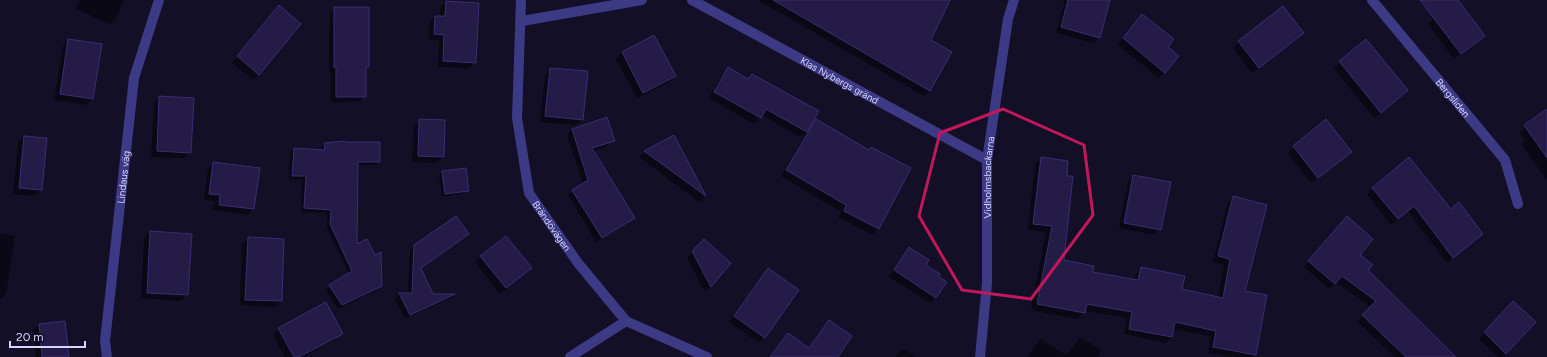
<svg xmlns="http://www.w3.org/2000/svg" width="1547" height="357" viewBox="0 0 1547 357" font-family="Figtree,sans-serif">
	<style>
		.shadow { fill: #0007 }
		.building { fill: #241b47; stroke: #3b2d73 }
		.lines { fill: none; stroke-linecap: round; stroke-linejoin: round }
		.minor { stroke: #3d3a85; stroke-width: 10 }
		.marked { fill: none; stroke: #c2185b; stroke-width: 3; stroke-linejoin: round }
		.labels { text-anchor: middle; stroke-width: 3.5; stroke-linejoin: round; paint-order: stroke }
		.street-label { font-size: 10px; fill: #d9d4ff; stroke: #130f26 }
	</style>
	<rect width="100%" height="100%" fill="#130f26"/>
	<g class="shadow">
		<polygon points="80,0 124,0 116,18 110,24 76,9"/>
		<polygon points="758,0 949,0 929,41 929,90 924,96"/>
		<polygon points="1065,0 1109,0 1100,37 1094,43 1056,33"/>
		<polygon points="446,2 475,62 469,68 438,67 439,40 429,40 429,23 435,17 440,17 440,8"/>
		<polygon points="279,6 259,74 253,80 232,63"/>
		<polygon points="335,8 368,67 365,70 365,96 360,101 331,102 331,72 329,72 330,13"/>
		<polygon points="1434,18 1484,36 1454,59 1428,24"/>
		<polygon points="1137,21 1166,47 1164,72 1159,78 1118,45"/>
		<polygon points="654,36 675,76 669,82 637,98 616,59 622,53"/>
		<polygon points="1297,39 1252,73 1233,48 1239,42"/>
		<polygon points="69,40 92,99 87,105 54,100 63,46"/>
		<polygon points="1366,40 1401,96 1374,118 1334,68"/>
		<polygon points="551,69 582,120 576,125 540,122 545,75"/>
		<polygon points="728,69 747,80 752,75 810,127 816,120 869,150 871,148 910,169 878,229 872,235 838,217 841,212 781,176 807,132 800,137 762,115 754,124 709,98 722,74"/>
		<polygon points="160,97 190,152 184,158 151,157 154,103"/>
		<polygon points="1547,110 1547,180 1521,144 1525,141 1519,132"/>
		<polygon points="420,120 443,157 437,163 412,162 414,126"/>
		<polygon points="572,129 613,141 608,146 592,151 633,218 628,223 596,242 568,195 583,184 567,135"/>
		<polygon points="24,137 41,190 35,196 13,194 18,143"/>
		<polygon points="674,137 705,196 699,202 639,157 645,152"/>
		<polygon points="325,144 379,161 375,165 357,165 356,245 381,286 377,290 338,309 326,290 349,274 327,228 327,213 301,212 302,180 289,179 290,153 294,149 321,151 321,148"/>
		<polygon points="1294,147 1350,152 1311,183 1288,153"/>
		<polygon points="1041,159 1063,261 1092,273 1134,280 1136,274 1141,268 1181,290 1218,298 1224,265 1213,262 1228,203 1234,197 1244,292 1255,354 1253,357 1232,357 1208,353 1211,336 1173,329 1172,337 1166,343 1124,334 1127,318 1085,311 1078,319 1031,310 1046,232 1028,230 1035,164"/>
		<polygon points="213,163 253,209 248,215 213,210 215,201 204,200 208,169"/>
		<polygon points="442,172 468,190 465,193 442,197 439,175"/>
		<polygon points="1134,176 1160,229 1155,235 1119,228 1128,182"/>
		<polygon points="1373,188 1451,210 1482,234 1447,263 1408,211 1391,225 1367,194"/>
		<polygon points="1341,223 1367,270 1454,357 1395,357 1357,321 1371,307 1336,282 1329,289 1304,267"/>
		<polygon points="150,232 187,295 181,301 141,298 144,238"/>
		<polygon points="0,233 15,236 6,294 0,300"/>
		<polygon points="468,234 420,269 433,295 453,295 449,298 405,319 395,299 400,294 408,294 410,251 414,246"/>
		<polygon points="248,239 281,301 275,307 240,305 242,244"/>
		<polygon points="698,246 730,263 705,292 687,258"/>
		<polygon points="910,248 924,265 936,298 930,303 889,277"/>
		<polygon points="481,257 531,268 500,294 475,262"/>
		<polygon points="768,269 764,337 759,343 729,322"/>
		<polygon points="1507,308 1535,322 1502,357 1498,357 1479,339"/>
		<polygon points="829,321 836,357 803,357 823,327"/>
		<polygon points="64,322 68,357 36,357 33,331 39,325"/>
		<polygon points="279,329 341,333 336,339 303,357 285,357 273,335"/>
		<polygon points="1080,337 1101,350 1097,357 1027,357 1040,339 1067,355"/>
		<polygon points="903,349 916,357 895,357"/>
	</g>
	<g class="building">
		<polygon points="773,0 950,0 931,40 952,52 930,91"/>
		<polygon points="1068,0 1110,0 1100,38 1061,27"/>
		<polygon points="1420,0 1458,0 1485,36 1461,54"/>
		<polygon points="446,1 479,3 476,63 443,61 444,35 434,34 435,16 445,16"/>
		<polygon points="279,5 301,24 259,75 237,56"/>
		<polygon points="1283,6 1304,33 1259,68 1238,41"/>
		<polygon points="334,7 369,7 369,67 366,67 366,97 336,97 336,67 334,67"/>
		<polygon points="1142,14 1174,39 1168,47 1179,56 1165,73 1123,38"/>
		<polygon points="654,35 676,76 643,93 622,52"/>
		<polygon points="68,39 102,44 93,99 60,94"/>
		<polygon points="1366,39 1408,90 1381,113 1339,61"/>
		<polygon points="728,67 748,79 752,74 819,111 807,132 766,109 761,118 714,92"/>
		<polygon points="550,68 588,71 583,120 545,116"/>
		<polygon points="159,96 194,98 191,153 157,151"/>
		<polygon points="1547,109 1547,158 1524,125"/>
		<polygon points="607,117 615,141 592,148 635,218 602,238 572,190 588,180 572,129"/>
		<polygon points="419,119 445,120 444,157 418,156"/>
		<polygon points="816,119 869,150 871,147 911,168 879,229 844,211 846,205 786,170"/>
		<polygon points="1326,119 1352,152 1318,178 1293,146"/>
		<polygon points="674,135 706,196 644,151"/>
		<polygon points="24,136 47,138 42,190 19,188"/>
		<polygon points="345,141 345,142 380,142 380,162 358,162 357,244 367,239 375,255 381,252 382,286 342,305 329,285 352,271 330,224 331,210 304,208 306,176 292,176 294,148 325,150 324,143"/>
		<polygon points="1041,157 1068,161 1067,176 1073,176 1064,260 1094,266 1093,272 1138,280 1141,267 1185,276 1182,289 1223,298 1230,259 1218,256 1233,196 1267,205 1245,291 1267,295 1256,355 1213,347 1216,331 1175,322 1172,337 1129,329 1132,312 1087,304 1085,313 1037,304 1052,226 1033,224"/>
		<polygon points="1409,157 1451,209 1459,202 1483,234 1453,258 1414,206 1398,219 1372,188"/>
		<polygon points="213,162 260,168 254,209 219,205 220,195 209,194"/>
		<polygon points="466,168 469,191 445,194 442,171"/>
		<polygon points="1133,175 1171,182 1161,230 1124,223"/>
		<polygon points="456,216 469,234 421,268 433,294 455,294 410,315 399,293 412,293 414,245"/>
		<polygon points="1347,216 1373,239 1360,255 1373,265 1368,270 1456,357 1406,357 1362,315 1376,301 1342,276 1335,284 1308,261"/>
		<polygon points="150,231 192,234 188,295 147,293"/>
		<polygon points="506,236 532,268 506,288 480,256"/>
		<polygon points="248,237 284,239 282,301 245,300"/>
		<polygon points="704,239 731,263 711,287 692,251"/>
		<polygon points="909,247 929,260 926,265 940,274 939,277 947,282 936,298 894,270"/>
		<polygon points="768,268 799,290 765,338 734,316"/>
		<polygon points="1513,301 1536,322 1506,354 1484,332"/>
		<polygon points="326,302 343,334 299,357 294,357 278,328"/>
		<polygon points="829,320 852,336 838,357 770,357 788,333 809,348"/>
		<polygon points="65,321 69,357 42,357 39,324"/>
	</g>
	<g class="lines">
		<g class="minor">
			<path id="s1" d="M521 0 517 118 529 193 578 263 626 321 707 357"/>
			<path id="s2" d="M692 0 987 160"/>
			<path id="s3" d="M1372 0 1505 160 1518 204"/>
			<polyline points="522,21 642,0"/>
			<path id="s4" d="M107 357 105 341 134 78 159 0"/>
			<polyline points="570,357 626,321"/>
			<path id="s5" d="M980 357 987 283V160L1008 19 1014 0"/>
		</g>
	</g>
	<path class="marked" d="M1003 109 1084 145 1093 215 1031 299 962 290 919 216 940 133Z"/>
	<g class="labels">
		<g class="street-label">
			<text dy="4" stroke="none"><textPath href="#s2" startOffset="168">Klas Nybergs gränd</textPath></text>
			<text dy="4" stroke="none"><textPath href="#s3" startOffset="127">Bergsliden</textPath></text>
			<text dy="4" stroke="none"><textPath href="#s4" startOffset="181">Lindaus väg</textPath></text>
			<text dy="4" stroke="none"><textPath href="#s5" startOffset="180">Vidholmsbackarna</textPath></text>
			<text dy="4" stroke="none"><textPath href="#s1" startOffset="234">Brändövägen</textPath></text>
		</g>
	</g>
	<path d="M10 341v6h75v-6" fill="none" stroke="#d9d4ff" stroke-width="2"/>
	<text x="16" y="341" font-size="12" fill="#d9d4ff" stroke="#130f26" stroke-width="3" paint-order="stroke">20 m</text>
</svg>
